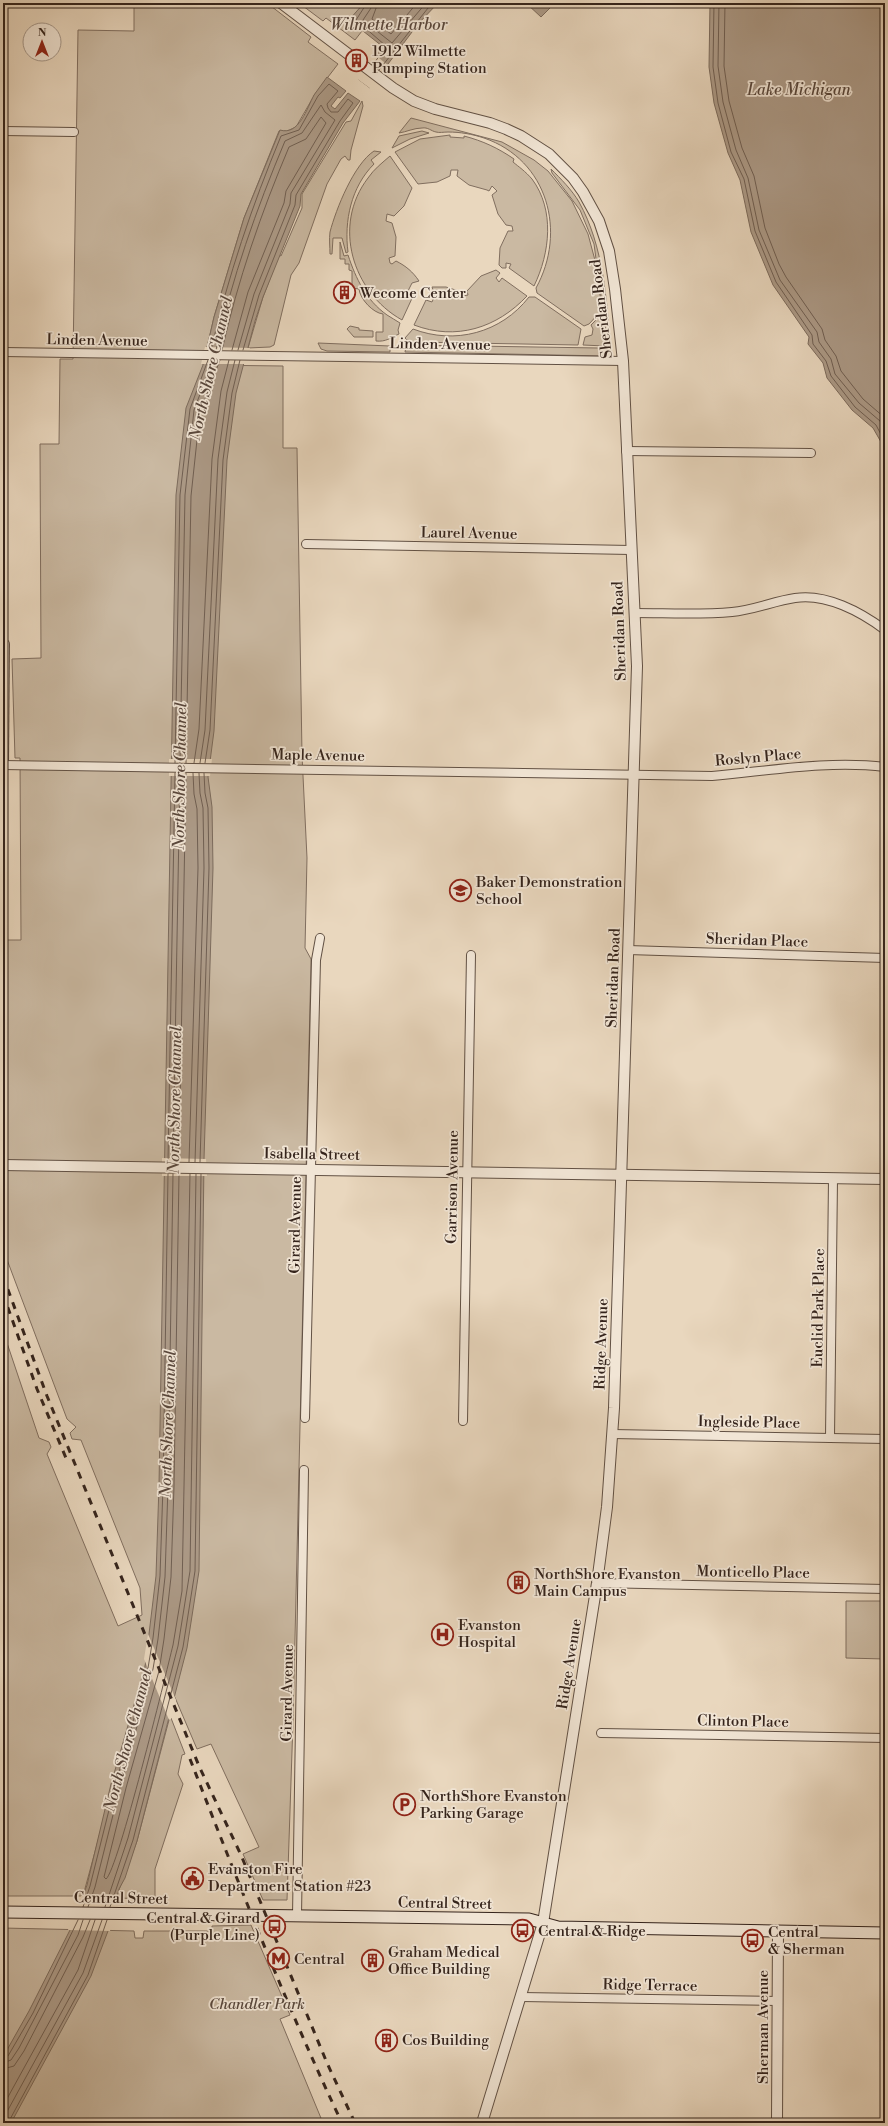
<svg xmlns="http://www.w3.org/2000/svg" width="888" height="2126" viewBox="0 0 888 2126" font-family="'Libre Bodoni',serif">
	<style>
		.green { fill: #cab9a2; stroke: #806e5f }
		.water { fill: #ac9a87; stroke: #7c6b5c }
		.pier { fill: #e9d7be }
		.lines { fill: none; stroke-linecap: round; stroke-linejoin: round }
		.shore { stroke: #705f52; stroke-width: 1 }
		.minor-casing { stroke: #625144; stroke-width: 10 }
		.tertiary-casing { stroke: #625144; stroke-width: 12 }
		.secondary-casing { stroke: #35241c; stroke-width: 13 }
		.minor { stroke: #f1e5d5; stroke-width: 8 }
		.tertiary { stroke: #f1e5d5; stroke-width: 10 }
		.secondary { stroke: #f1e5d5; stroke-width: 11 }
		.rail { stroke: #35241c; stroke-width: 3; stroke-dasharray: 7 7; stroke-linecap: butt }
		.labels { text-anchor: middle; stroke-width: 3.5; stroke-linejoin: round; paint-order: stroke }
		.poi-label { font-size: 15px; fill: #35241c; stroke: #f1e5d5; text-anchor: start }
		.street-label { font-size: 15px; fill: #35241c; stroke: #f1e5d5 }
		.park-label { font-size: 15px; font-style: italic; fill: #5a493e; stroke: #f1e5d5 }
		.water-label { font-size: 16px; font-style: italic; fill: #59473c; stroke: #f1e5d5 }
	</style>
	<rect width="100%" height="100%" fill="#e9d7be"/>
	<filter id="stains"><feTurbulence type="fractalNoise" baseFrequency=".005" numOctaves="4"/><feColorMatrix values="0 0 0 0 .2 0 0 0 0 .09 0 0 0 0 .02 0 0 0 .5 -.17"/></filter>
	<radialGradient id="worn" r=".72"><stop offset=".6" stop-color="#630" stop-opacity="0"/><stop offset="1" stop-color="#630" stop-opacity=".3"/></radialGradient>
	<g class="green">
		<path d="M134 3H267L311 37 308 42 338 64 315 94 296 127 287 131H279L244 218 214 317 203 365 283 366V448H297L302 755 307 858 305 948 311 959V963L293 1722 287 1900H263L243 1854 259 1847 211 1744 197 1749 150 1639 145 1667 83 1896H3V1404C8 1398 9 1393 3 1387V1331L39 1438 49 1442 51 1447 47 1454 118 1626 142 1615 140 1588 81 1440 72 1439 70 1433 76 1427 67 1419 3 1249V940H21L20 758H15L12 659 41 658 40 444H59L60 359H73L78 30 134 31Z"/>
		<polygon points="299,3 364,3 350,20 362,31 355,40 326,18 323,21"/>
		<polygon points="362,101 363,106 351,150 350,160 348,160 345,156 341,159 327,184 299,263 291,275 274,345 270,347 248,348 263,297 279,255 281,256 302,208 302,194 346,122 351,121"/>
		<path d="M411 118 502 142 534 160 548 171 572 201 588 234 596 264 602 310 589 324 584 326 537 293 536 288C567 232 548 160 484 138 472 134 460 132 448 132 444 132 439 133 436 132 431 131 428 127 422 128 414 128 406 132 399 133Z"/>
		<polygon points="422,131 429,133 410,139 392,148 399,136"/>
		<path d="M450 135V137L464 138V136C483 141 498 148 514 159L513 162C519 167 525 171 532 179 555 210 550 253 534 286L509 268 511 264 506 263V268H502L499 265 500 248 508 231H513L512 226 506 225 498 214 492 195 497 191 492 186 489 191 487 190 469 185 457 176 458 170H451L450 176 437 182 418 184 395 152 420 139Z"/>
		<path d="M374 151 381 152 371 160 374 164C351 187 344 221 348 252L346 253 342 238H333L332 254H330C330 247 329 239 330 232 336 209 354 164 374 151Z"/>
		<path d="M390 156 412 188 404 206 394 216 387 214 386 221 392 223 396 237 395 256 389 258 390 263 392 264 396 261C406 266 413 272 419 281L412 283 408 291 414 294 402 320C352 292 332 225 368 178 374 169 382 163 390 156Z"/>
		<path d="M551 169C561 179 572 190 579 202 604 247 606 299 611 348H608L594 244 580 210 552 173Z"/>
		<path d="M340 242 344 256 348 255C356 279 366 300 387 315 391 318 396 320 400 323L398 330 399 334C390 338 386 342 376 341V332H383V314C373 313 360 299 359 289L352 288V271L349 270V264H345V259H340Z"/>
		<path d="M496 270 500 273 496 278 499 282 502 278 527 296C497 328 456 341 414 325L426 300 432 302 435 295 432 287H446L462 292 463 296 468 295 467 291 481 276Z"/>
		<path d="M529 297H535L581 329 578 345 413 342 407 340 405 338 413 329C455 345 501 333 529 297Z"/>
		<polygon points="601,315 605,346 583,345 585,337 592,335 593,329 591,325"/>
		<polygon points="350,326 359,328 359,330 373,331 373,337 354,337 347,329"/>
		<polygon points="318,343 390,346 390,352 327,351 321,349"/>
		<polygon points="410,345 599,348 607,350 607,356 405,352 406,347"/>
		<polygon points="846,1601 885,1601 885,1659 846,1658"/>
		<polygon points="171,1718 185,1754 182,1755 178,1774 183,1784 155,1869 155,1899 116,1898 137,1841 169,1720"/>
		<polygon points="251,1925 290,2015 280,2019 323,2123 3,2123 3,1928 134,1931 135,1938 143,1938 144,1931 212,1931 212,1926"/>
	</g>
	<g class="water">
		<polygon points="364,3 438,3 418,24 370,88 358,79 382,46 349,20"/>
		<polygon points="526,3 555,3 541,17"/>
		<polygon points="710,3 885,3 885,449 873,428 852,410 827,378 823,363 808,344 809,337 773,285 751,232 740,180 728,153 714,103 709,67"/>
		<path d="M327 77 346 91 340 98 338 97 331 106 335 109 348 93 360 101 343 123 301 194 300 206 263 297 255 321 236 393 227 460 214 731 208 777 212 807 213 868 204 1159 199 1571 187 1648 137 1841 125 1878 119 1889 108 1931 91 1976 11 2123H3V2057L29 2011 70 1930 87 1885 111 1784 145 1667 156 1576 159 1485 176 495 186 408 203 365 214 317 244 218 280 130C299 136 307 108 314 95 318 89 323 83 327 77Z"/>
	</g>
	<g class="pier">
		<polygon points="374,54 389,66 371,89 356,78"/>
		<polygon points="205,347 250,348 245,364 201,364"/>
		<polygon points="169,759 212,759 210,776 169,776"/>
		<polygon points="162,1158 206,1159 207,1176 162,1176"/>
		<polygon points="148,1634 176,1700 171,1719 169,1720 144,1659"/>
		<polygon points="81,1896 119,1896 110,1931 68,1930"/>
	</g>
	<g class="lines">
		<g class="shore">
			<polyline points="367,3 356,20 386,46 373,65"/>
			<polyline points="372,3 371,8 363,20 392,43 426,3"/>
			<polyline points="378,3 372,19 391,34 417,3"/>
			<polyline points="714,3 713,67 718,103 731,152 744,179 755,231 776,282 812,335 813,344 826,361 831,376 855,407 876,425 885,442"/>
			<polyline points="719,3 718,66 723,102 736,150 748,178 759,230 780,280 817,332 819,342 831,359 835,374 859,403 880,421 885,430"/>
			<polyline points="725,3 724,66 729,101 742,148 754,176 765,228 779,264 786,277 822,329 825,340 836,356 841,371 863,399 885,418"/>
			<polyline points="379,70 432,3"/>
			<path d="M211 350C228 276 252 206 281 136L299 130 318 96 329 84 338 91 327 104 328 108 331 112H338L348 99 353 103 340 121 296 195 295 205 259 295 243 350"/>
			<path d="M216 350C232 278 256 210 285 141L302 133 321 105 325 112 335 120 291 193 290 204 254 294 238 350"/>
			<path d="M222 350C238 280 261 213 289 147L306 139 321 117 326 123 286 191 284 203 248 292 232 350"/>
			<polyline points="175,763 180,495 190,409 208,360"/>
			<polyline points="180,763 185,495 194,410 213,360"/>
			<polyline points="186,763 191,496 200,412 220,360"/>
			<polyline points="194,763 199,729 212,459 221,391 229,360"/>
			<polyline points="200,763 205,730 218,459 227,392 235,360"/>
			<polyline points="205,763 210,730 223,460 232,393 240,360"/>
			<polyline points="168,1162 175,773"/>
			<polyline points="173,1162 180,773"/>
			<polyline points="179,1162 186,773"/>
			<polyline points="189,1162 198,868 197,809 194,794 193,773"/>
			<polyline points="195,1162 204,868 203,808 200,793 199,773"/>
			<polyline points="200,1162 209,868 208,808 205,793 204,773"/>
			<path d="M179 1174 174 1486 171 1577 164 1639 159 1671 126 1788 104 1877 106 1879C118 1870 166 1674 173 1645 176 1627 179 1609 182 1591L190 1174"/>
			<polyline points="83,1907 90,1886 115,1786 148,1668 153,1638 160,1576 163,1486 168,1174"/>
			<polyline points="88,1907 95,1887 120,1787 153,1669 158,1639 165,1577 168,1486 173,1174"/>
			<polyline points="105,1907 128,1838 178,1646 190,1571 196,1174"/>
			<polyline points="110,1907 133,1840 183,1647 195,1571 201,1174"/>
			<polyline points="3,2058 8,2056 33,2013 78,1920"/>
			<polyline points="3,2063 11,2060 19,2048 78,1935 83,1920"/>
			<polyline points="3,2069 14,2066 24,2051 83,1937 90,1920"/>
			<polyline points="3,2106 78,1970 95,1920"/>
			<polyline points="3,2119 83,1973 102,1920"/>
			<polyline points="8,2123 88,1975 107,1920"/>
		</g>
		<defs>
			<g id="minor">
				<polyline points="3,131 74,132"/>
				<polyline points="3,352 623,361"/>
				<polyline points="626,451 811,453"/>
				<polyline points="306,544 631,550"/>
				<path d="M634 613C667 613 700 615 732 612 754 610 774 601 795 598 826 593 861 612 885 630"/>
				<path d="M3 765 712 776C769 771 828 760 885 767"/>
				<polyline points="4,765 5,644"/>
				<polyline points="628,950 885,958"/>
				<polyline points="305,1418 316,960 320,938"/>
				<polyline points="463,1421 471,955"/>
				<polyline points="612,1434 885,1439"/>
				<polyline points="830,1438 833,1179"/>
				<polyline points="597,1583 885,1589"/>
				<polyline points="601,1733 885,1738"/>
				<polyline points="297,1916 304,1470"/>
				<polyline points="521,1997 778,2001"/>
			</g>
			<g id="tertiary">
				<polyline points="281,3 393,88 414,101 435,109 490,123 506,129 521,136 549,154 573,178 583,192 599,221 609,251 615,289 623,361 637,666 614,1408 607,1507 597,1583 543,1923 482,2123"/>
				<polyline points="3,1165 885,1179"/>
				<polyline points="777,2123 778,1931"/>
			</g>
			<polyline id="secondary" points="3,1912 529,1919 558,1927 885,1933"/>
		</defs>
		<use href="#minor" class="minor-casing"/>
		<use href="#tertiary" class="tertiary-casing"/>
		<use href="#secondary" class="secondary-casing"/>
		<use href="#minor" class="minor"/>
		<use href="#tertiary" class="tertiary"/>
		<use href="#secondary" class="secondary"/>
		<g class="rail">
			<polyline points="3,1276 47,1396 199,1766 241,1855 327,2063 355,2123"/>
			<polyline points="3,1294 37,1389 66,1458"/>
			<path d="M190 1759C238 1882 286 2005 342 2123"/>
		</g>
	</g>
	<defs>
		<symbol id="building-ring" viewBox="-11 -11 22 22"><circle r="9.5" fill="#f1e5d5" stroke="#8f2418" stroke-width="1.5"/><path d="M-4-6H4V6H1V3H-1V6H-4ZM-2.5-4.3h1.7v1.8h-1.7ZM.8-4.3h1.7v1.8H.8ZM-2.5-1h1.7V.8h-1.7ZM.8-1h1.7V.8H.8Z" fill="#8f2418"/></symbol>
		<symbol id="school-ring" viewBox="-11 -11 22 22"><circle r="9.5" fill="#f1e5d5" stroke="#8f2418" stroke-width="1.5"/><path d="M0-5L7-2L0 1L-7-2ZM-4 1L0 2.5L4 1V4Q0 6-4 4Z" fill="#8f2418"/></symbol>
		<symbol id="hospital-ring" viewBox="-11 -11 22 22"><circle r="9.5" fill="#f1e5d5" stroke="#8f2418" stroke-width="1.5"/><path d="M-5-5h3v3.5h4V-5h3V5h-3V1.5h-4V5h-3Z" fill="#8f2418"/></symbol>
		<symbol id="parking-ring" viewBox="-11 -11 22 22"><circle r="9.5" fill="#f1e5d5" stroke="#8f2418" stroke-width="1.5"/><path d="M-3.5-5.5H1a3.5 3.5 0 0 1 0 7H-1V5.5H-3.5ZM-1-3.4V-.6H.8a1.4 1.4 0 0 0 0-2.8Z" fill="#8f2418"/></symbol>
		<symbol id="civic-ring" viewBox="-11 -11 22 22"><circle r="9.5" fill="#f1e5d5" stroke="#8f2418" stroke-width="1.5"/><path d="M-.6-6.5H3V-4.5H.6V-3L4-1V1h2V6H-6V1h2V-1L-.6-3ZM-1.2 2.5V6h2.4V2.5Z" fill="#8f2418"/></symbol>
		<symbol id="bus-ring" viewBox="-11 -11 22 22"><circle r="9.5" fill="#f1e5d5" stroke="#8f2418" stroke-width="1.5"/><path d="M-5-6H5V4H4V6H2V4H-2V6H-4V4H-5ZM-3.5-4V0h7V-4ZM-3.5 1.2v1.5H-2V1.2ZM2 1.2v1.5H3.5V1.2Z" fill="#8f2418"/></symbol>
		<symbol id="metro-ring" viewBox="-11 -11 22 22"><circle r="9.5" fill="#f1e5d5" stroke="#8f2418" stroke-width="1.5"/><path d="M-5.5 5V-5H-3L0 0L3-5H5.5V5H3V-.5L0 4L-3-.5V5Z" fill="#8f2418"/></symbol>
	</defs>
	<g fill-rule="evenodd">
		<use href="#building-ring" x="344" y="48" width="25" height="25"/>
		<use href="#building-ring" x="332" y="280" width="25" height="25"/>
		<use href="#school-ring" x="448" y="878" width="25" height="25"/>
		<use href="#building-ring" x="506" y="1570" width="25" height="25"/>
		<use href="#hospital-ring" x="430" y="1622" width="25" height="25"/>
		<use href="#parking-ring" x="392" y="1792" width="25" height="25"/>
		<use href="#civic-ring" x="180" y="1866" width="25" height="25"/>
		<use href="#bus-ring" x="262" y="1914" width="25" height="25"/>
		<use href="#bus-ring" x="510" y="1918" width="25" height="25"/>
		<use href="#bus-ring" x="740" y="1928" width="25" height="25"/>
		<use href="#metro-ring" x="266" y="1946" width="25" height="25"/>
		<use href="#building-ring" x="360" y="1948" width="25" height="25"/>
		<use href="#building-ring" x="374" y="2028" width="25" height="25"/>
	</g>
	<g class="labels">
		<g class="poi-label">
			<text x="372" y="56">1912 Wilmette<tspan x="372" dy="17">Pumping Station</tspan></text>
			<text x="360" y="298">Wecome Center</text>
			<text x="476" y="887">Baker Demonstration<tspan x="476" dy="17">School</tspan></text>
			<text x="534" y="1579">NorthShore Evanston<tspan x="534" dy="17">Main Campus</tspan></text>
			<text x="458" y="1630">Evanston<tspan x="458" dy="17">Hospital</tspan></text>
			<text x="420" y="1801">NorthShore Evanston<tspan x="420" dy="17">Parking Garage</tspan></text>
			<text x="208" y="1874">Evanston Fire<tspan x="208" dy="17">Department Station #23</tspan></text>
			<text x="260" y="1923" text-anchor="end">Central &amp; Girard<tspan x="260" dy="17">(Purple Line)</tspan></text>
			<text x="538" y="1936">Central &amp; Ridge</text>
			<text x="768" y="1937">Central<tspan x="768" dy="17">&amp; Sherman</tspan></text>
			<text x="388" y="1957">Graham Medical<tspan x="388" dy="17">Office Building</tspan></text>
			<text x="294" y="1964">Central</text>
			<text x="402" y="2045">Cos Building</text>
		</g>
		<g class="street-label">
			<text transform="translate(601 309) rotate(-97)" y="5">Sheridan Road</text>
			<text transform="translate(97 340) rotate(1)" y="5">Linden Avenue</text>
			<text transform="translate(440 344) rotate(1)" y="5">Linden Avenue</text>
			<text transform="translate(469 533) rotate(1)" y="5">Laurel Avenue</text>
			<text transform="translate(619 631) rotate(-92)" y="5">Sheridan Road</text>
			<text transform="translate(318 755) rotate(1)" y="5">Maple Avenue</text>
			<text transform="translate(758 757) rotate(-5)" y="5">Roslyn Place</text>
			<text transform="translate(757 940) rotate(2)" y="5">Sheridan Place</text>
			<text transform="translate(613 978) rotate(-88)" y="5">Sheridan Road</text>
			<text transform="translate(312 1154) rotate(1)" y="5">Isabella Street</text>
			<text transform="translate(452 1187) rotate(-89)" y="5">Garrison Avenue</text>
			<text transform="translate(295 1225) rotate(-89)" y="5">Girard Avenue</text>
			<text transform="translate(818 1308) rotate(-89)" y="5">Euclid Park Place</text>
			<text transform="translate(601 1344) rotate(-88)" y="5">Ridge Avenue</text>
			<text transform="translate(749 1422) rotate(1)" y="5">Ingleside Place</text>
			<text transform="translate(753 1572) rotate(1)" y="5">Monticello Place</text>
			<text transform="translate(569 1664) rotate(-81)" y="5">Ridge Avenue</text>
			<text transform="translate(287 1693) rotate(-89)" y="5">Girard Avenue</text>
			<text transform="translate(743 1721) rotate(1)" y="5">Clinton Place</text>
			<text transform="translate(121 1898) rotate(1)" y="5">Central Street</text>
			<text transform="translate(445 1903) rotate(1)" y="5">Central Street</text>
			<text transform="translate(650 1985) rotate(1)" y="5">Ridge Terrace</text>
			<text transform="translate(763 2027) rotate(-90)" y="5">Sherman Avenue</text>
		</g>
		<g class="park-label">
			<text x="257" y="2009">Chandler Park</text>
		</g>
		<g class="water-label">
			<text x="389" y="30">Wilmette Harbor</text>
			<text x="799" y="95">Lake Michigan</text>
			<text transform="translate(210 368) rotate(-77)" y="6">North Shore Channel</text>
			<text transform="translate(179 776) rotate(-89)" y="6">North Shore Channel</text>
			<text transform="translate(174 1100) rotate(-89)" y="6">North Shore Channel</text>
			<text transform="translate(167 1424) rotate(-88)" y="6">North Shore Channel</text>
			<text transform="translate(127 1740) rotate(-75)" y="6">North Shore Channel</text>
		</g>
	</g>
	<rect width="888" height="2126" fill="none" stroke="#e9d7be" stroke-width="16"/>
	<rect x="4" y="4" width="880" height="2118" fill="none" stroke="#35241c" stroke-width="2"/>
	<rect x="8" y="8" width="872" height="2110" fill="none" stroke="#35241c"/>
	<g transform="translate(42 42)"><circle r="19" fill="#f1e5d5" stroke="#a6988b"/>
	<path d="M0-3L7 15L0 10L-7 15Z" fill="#8f2418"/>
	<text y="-6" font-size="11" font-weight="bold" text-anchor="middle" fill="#35241c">N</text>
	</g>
	<rect width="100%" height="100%" filter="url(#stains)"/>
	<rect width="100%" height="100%" fill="url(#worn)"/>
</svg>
